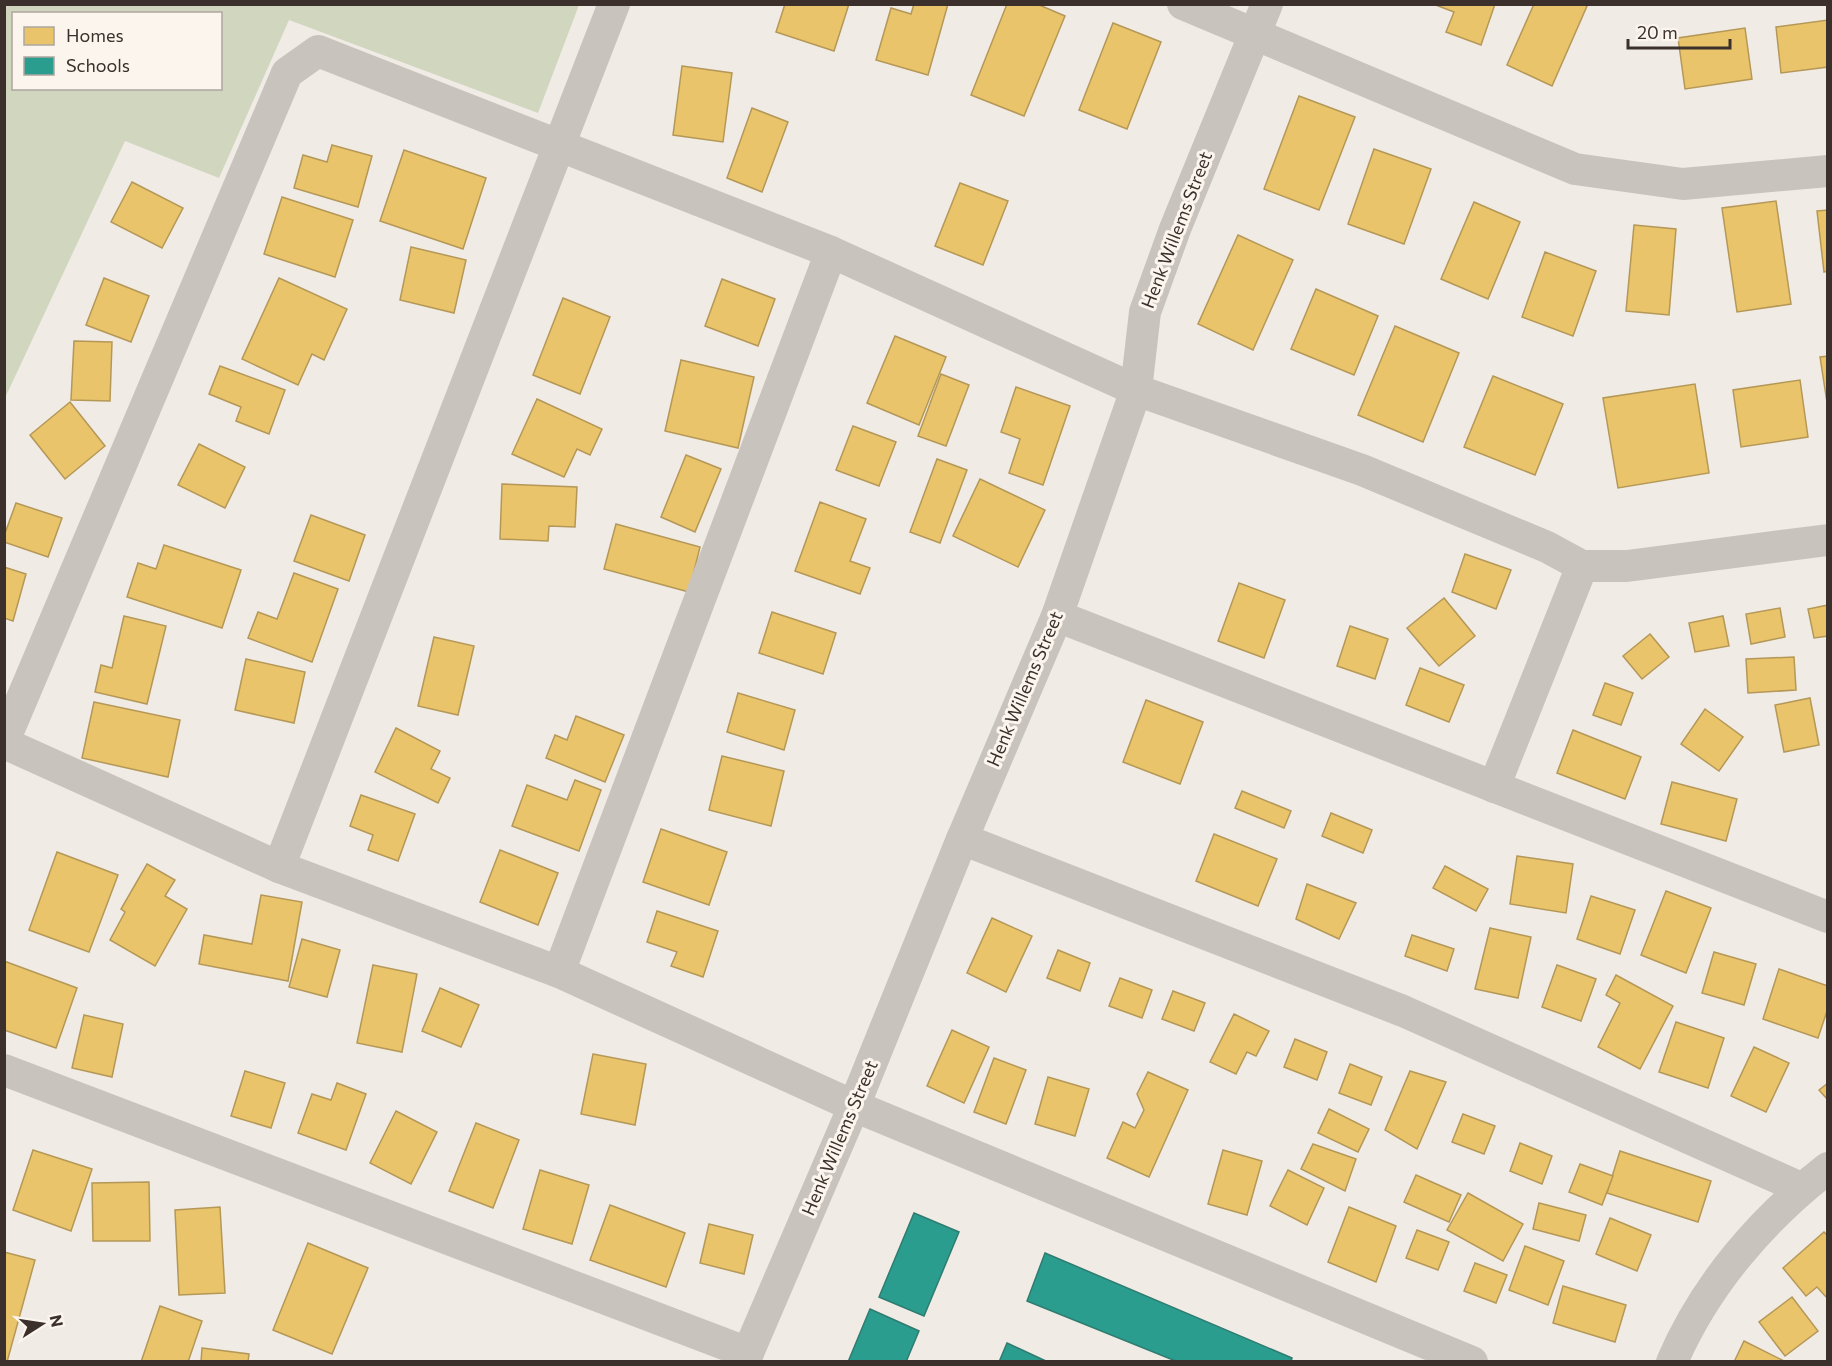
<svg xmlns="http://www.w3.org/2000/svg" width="1832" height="1366" viewBox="0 0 1832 1366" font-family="Commissioner,sans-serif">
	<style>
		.green { fill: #d1d6bf; fill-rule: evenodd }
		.homes { fill: #e9c46a; stroke: #b59857; stroke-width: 1.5 }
		.schools { fill: #2a9d8f; stroke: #2f7c71; stroke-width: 1.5 }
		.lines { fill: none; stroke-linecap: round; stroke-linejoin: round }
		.minor { stroke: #c9c3be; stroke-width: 32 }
		.labels { text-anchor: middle; stroke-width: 6; stroke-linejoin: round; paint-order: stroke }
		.street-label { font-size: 18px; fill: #3b302b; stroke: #fbf5ee }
	</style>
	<rect width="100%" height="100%" fill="#f0ebe5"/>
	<path class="green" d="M5 4H579V5L538 113 289 20 219 178 125 141 5 398ZM14 14H220V88H14Z"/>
	<g class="homes">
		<polygon points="785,4 849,4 834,51 776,32"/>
		<polygon points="914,4 948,4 928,75 876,60 891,8 911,14"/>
		<polygon points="1007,4 1037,4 1065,16 1024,116 971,95"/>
		<polygon points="1433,4 1495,4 1481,45 1446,32 1454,12"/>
		<polygon points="1534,4 1583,4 1587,6 1552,86 1507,65"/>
		<polygon points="1828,20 1828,67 1781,73 1776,27"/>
		<polygon points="1113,23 1161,42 1127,129 1079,110"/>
		<polygon points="1745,28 1752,79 1685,89 1678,38"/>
		<polygon points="682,66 732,73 723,142 673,135"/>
		<polygon points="1299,96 1355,117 1319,210 1264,189"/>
		<polygon points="752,108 788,122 762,192 727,178"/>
		<polygon points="332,145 372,156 358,207 294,188 303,155 327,162"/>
		<polygon points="1374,149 1431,169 1404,244 1348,224"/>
		<polygon points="404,150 486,178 463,249 380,221"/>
		<polygon points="132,182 183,208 162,248 111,222"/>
		<polygon points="960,183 1008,201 983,265 935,246"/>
		<polygon points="282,197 353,220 335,277 264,254"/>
		<polygon points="1776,201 1791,304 1737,312 1722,208"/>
		<polygon points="1474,202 1520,222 1488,299 1441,279"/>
		<polygon points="1828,210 1828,271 1824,272 1817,211"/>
		<polygon points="1634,225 1676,229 1669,315 1626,311"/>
		<polygon points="1238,235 1293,260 1253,350 1198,324"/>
		<polygon points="411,247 466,260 454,313 400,300"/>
		<polygon points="1545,252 1596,271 1573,336 1522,317"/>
		<polygon points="104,278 149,296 131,342 86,325"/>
		<polygon points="279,278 347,309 324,360 312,354 298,385 242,359"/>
		<polygon points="722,279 775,299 758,346 705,326"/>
		<polygon points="1316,289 1378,316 1354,375 1291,349"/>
		<polygon points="563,298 610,317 580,394 533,375"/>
		<polygon points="1395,326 1459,353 1423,442 1358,415"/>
		<polygon points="895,336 946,357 919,425 867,403"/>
		<polygon points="74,341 112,342 110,401 71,400"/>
		<polygon points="1828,356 1828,409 1820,357"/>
		<polygon points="681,360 754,377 738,448 665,431"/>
		<polygon points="220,366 285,390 269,434 236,421 241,407 209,394"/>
		<polygon points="941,374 969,385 946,446 918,436"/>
		<polygon points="1493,376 1563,404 1535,475 1464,447"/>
		<polygon points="1800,380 1808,437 1741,447 1733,390"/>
		<polygon points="1695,384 1709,473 1618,488 1603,398"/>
		<polygon points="1016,387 1070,406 1043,485 1009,473 1020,439 1001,432"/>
		<polygon points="537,399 602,429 590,455 577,449 564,477 512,454"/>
		<polygon points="70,402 105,446 65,479 30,435"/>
		<polygon points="853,426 896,442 879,486 836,470"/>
		<polygon points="199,444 245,467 225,508 178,485"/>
		<polygon points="686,455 721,469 695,532 661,517"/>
		<polygon points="937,459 967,470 940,543 910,532"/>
		<polygon points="980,479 1045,510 1018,567 953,536"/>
		<polygon points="502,484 577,487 575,527 549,526 548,541 500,539"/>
		<polygon points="820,502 866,519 850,561 870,568 860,594 795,571"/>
		<polygon points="16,503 62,518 48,557 4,542 4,536"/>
		<polygon points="311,515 365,535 349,581 294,561"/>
		<polygon points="616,524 700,547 689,592 604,569"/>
		<polygon points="164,545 241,570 222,628 127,597 138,563 156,569"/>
		<polygon points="1465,554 1511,570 1496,609 1452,592"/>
		<polygon points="4,567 26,574 13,621 4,618"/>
		<polygon points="294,573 338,589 312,662 248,638 258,612 277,619"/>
		<polygon points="1239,583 1285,600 1264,658 1218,641"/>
		<polygon points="1444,598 1475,636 1439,666 1407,628"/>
		<polygon points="1828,605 1828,636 1814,638 1808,609"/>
		<polygon points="1780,608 1785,637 1751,644 1746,614"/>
		<polygon points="772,612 836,633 823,674 759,653"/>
		<polygon points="124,616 166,626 147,704 95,692 101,665 112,668"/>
		<polygon points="1723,616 1729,646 1695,652 1689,623"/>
		<polygon points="1350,626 1388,639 1375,679 1337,666"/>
		<polygon points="1650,634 1669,657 1642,679 1623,656"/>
		<polygon points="434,637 474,646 458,715 418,706"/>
		<polygon points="1794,657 1796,690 1748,693 1746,659"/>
		<polygon points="246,659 305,672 294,723 235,710"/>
		<polygon points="1420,668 1464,685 1449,722 1406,705"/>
		<polygon points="1605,683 1633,693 1621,725 1593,715"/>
		<polygon points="738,693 795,710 784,750 727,732"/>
		<polygon points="1810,698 1819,745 1784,752 1775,705"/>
		<polygon points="1146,700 1203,722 1180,784 1123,762"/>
		<polygon points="94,702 180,720 168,777 82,758"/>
		<polygon points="1705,709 1743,737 1719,771 1681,744"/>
		<polygon points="576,716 624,735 605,782 546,758 555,735 567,740"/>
		<polygon points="396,728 440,751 431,769 450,778 438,803 375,772"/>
		<polygon points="1573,730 1641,757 1625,799 1557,773"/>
		<polygon points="722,756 784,771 771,826 709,810"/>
		<polygon points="575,780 601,790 579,851 512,826 527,785 567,800"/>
		<polygon points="1672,782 1737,799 1726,841 1661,824"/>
		<polygon points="1242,791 1291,811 1284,828 1235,808"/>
		<polygon points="361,795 415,814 398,861 368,850 373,835 350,826"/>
		<polygon points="1331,813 1372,830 1363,853 1322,836"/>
		<polygon points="661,829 727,852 709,905 643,882"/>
		<polygon points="1214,834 1277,859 1258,906 1196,881"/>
		<polygon points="500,850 558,873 538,925 480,902"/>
		<polygon points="57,852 118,875 89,952 29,930"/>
		<polygon points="1517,856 1573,864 1566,913 1510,904"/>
		<polygon points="147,864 175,880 165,896 187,909 155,966 110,940 125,912 121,909"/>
		<polygon points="1445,866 1488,889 1476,911 1433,888"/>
		<polygon points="1307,884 1356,903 1339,939 1296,919"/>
		<polygon points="1666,891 1711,908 1686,973 1641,955"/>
		<polygon points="261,895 302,902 288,981 199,964 204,935 252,944"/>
		<polygon points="1591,896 1635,910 1620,954 1577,939"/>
		<polygon points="657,911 718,931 703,977 671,966 677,952 647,942"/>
		<polygon points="992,918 1032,936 1006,992 967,973"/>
		<polygon points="1490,928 1531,937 1518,998 1475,989"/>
		<polygon points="1412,935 1454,949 1447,971 1405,956"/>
		<polygon points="302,939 340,950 327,997 289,987"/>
		<polygon points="1058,950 1090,963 1080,991 1047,978"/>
		<polygon points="1714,952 1756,964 1744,1005 1702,993"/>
		<polygon points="4,961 77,988 56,1048 4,1030"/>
		<polygon points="373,965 417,974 402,1052 357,1043"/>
		<polygon points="1557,965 1596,979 1581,1021 1542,1007"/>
		<polygon points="1779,969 1828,986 1828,1008 1818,1038 1763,1019"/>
		<polygon points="1616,975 1673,1006 1640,1069 1598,1047 1620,1003 1606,995"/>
		<polygon points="1120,978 1152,990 1142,1018 1109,1006"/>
		<polygon points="440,988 479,1005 461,1047 422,1031"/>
		<polygon points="1173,991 1205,1003 1194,1031 1162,1019"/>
		<polygon points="1234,1014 1269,1031 1256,1056 1247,1052 1236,1074 1210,1062"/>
		<polygon points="84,1015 123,1024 112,1077 72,1068"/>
		<polygon points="1676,1022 1724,1038 1708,1088 1659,1072"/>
		<polygon points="952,1030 989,1047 964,1103 927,1086"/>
		<polygon points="1295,1039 1327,1052 1317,1080 1284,1067"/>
		<polygon points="1754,1047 1789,1063 1766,1112 1731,1096"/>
		<polygon points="593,1054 646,1064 635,1125 581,1114"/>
		<polygon points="994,1058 1026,1070 1006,1124 974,1112"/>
		<polygon points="1350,1064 1382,1077 1371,1105 1339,1093"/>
		<polygon points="245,1071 285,1083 271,1128 231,1116"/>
		<polygon points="1410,1071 1446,1082 1417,1149 1385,1130"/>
		<polygon points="1148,1072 1188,1090 1149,1177 1107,1158 1123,1122 1135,1128 1144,1110 1137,1094"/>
		<polygon points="1048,1077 1089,1089 1075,1136 1035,1124"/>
		<polygon points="337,1083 366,1094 346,1150 298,1133 312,1094 331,1100"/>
		<polygon points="1828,1083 1828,1100 1819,1090"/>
		<polygon points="1329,1109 1369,1129 1358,1152 1318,1133"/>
		<polygon points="396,1111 437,1132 411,1184 370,1163"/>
		<polygon points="1463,1114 1495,1126 1484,1154 1452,1142"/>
		<polygon points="476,1123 519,1140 493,1208 449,1191"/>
		<polygon points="1520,1143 1552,1156 1542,1184 1510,1171"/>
		<polygon points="1313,1144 1356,1159 1345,1191 1301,1169"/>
		<polygon points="33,1150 92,1169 71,1231 13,1210"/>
		<polygon points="1223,1150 1262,1161 1247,1215 1208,1204"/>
		<polygon points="1620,1151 1711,1181 1698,1222 1607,1193"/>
		<polygon points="1580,1164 1613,1176 1602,1205 1569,1192"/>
		<polygon points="540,1170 589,1185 572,1244 523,1229"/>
		<polygon points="1288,1170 1324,1188 1307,1225 1270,1206"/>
		<polygon points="1416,1175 1461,1195 1449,1222 1404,1202"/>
		<polygon points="149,1182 150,1241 93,1241 92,1183"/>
		<polygon points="1468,1193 1523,1224 1503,1261 1447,1230"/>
		<polygon points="1539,1203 1586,1215 1579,1241 1533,1229"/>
		<polygon points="610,1205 685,1233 666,1287 590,1260"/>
		<polygon points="220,1207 225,1293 179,1295 175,1210"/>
		<polygon points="1349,1207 1396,1226 1376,1282 1328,1262"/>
		<polygon points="1610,1218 1651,1235 1637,1271 1596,1254"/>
		<polygon points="709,1224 753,1235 744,1274 700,1263"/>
		<polygon points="1417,1230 1449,1242 1438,1270 1406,1258"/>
		<polygon points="1824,1232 1828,1236 1828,1299 1817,1287 1806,1296 1783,1268"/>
		<polygon points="308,1243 368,1268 332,1354 273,1330"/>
		<polygon points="1525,1246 1564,1261 1548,1305 1509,1290"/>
		<polygon points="4,1252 35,1260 7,1362 4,1362"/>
		<polygon points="1475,1263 1507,1275 1496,1303 1464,1291"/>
		<polygon points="1563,1286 1626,1305 1615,1342 1553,1323"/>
		<polygon points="1792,1297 1818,1331 1785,1356 1759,1322"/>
		<polygon points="160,1306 202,1321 188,1362 141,1362"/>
		<polygon points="1744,1341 1786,1362 1734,1362"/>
		<polygon points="202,1348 249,1354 248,1362 201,1362"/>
	</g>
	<g class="schools">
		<polygon points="914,1213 959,1232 924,1316 879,1297"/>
		<polygon points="1045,1253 1292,1358 1291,1362 1178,1362 1027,1301"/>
		<polygon points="870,1309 919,1331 906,1362 848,1362"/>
		<polygon points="1007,1343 1048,1362 999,1362"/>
	</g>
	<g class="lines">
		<g class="minor">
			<polyline points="1183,4 1575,169 1683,184 1828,171"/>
			<polyline points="1057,616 1828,917"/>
			<polyline points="4,741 287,73 318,51 831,252 1136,390 1362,470 1547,547 1582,566 1627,566 1828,540"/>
			<polyline points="4,743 279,867 559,972 854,1106 1472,1362"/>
			<polyline points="1494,787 1582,566"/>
			<polyline points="962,839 1403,1011 1801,1188"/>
			<polyline points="279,867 614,4"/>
			<polyline points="559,972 831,252"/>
			<polyline points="4,1070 748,1353"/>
			<polyline points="744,1362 854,1106 960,844 1057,616 1136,390 1145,312 1175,229 1267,4"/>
			<path d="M1672 1362C1705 1285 1762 1219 1828 1168"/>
		</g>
	</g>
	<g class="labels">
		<g class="street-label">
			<text transform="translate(1177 230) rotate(-69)" y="6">Henk Willems Street</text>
			<text transform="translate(1025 689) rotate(-67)" y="6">Henk Willems Street</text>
			<text transform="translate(840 1138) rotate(-67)" y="6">Henk Willems Street</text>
		</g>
	</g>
	<rect width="1832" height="1366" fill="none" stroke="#3b302b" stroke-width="12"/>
	<rect x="12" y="12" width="210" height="78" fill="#fbf5ee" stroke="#aea6a0" stroke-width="1.5"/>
	<rect x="24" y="27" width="30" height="18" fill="#e9c46a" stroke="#aea6a0" stroke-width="1.5"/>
	<text x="66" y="42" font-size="18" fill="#3b302b">Homes</text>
	<rect x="24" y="57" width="30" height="18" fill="#2a9d8f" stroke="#aea6a0" stroke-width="1.5"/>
	<text x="66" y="72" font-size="18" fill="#3b302b">Schools</text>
	<g transform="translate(42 1324) rotate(78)" stroke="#fbf5ee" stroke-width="4.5" paint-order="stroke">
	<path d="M0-4.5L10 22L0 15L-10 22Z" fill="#3b302b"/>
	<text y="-9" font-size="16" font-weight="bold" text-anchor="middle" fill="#3b302b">N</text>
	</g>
	<path d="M1628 39v9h102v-9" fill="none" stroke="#3b302b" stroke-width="3"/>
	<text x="1637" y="39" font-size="18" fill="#3b302b" stroke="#fbf5ee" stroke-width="4.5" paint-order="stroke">20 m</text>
</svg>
